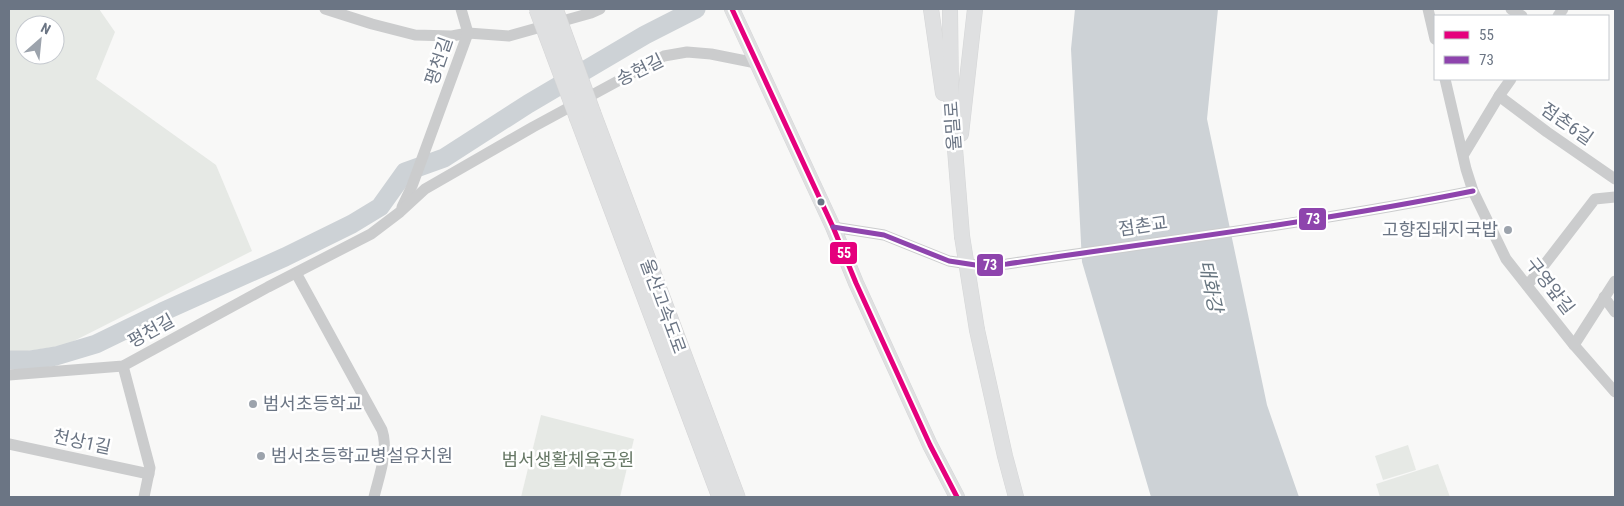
<svg xmlns="http://www.w3.org/2000/svg" width="1624" height="506" viewBox="0 0 1624 506" font-family="'Roboto Condensed','Noto Sans KR',sans-serif">
	<style>
		.green { fill: #e6e9e5; fill-rule: evenodd }
		.water { fill: #cdd2d6 }
		.lines { fill: none; stroke-linecap: round; stroke-linejoin: round }
		.river { stroke: #cdd2d6; stroke-width: 19 }
		.major-casing { stroke: #d5d6d7; stroke-width: 16 }
		.highway-casing { stroke: #d4d4d5; stroke-width: 19 }
		.minor { stroke: #cbcccd; stroke-width: 11 }
		.major { stroke: #dfe0e1; stroke-width: 15 }
		.highway { stroke: #dfe0e1; stroke-width: 18 }
		.major-bridge-casing { stroke: #d5d6d7; stroke-width: 16; stroke-linecap: butt }
		.highway-bridge-casing { stroke: #d4d4d5; stroke-width: 19; stroke-linecap: butt }
		.major-bridge { stroke: #dfe0e1; stroke-width: 15 }
		.highway-bridge { stroke: #dfe0e1; stroke-width: 18 }
		.bus-1-casing { stroke: #fff; stroke-width: 9 }
		.bus-2-casing { stroke: #fff; stroke-width: 9 }
		.bus-1 { stroke: #e5007d; stroke-width: 5 }
		.bus-2 { stroke: #8e44ad; stroke-width: 5 }
		.bus-dot { fill: #6b7584; stroke: #fff; stroke-width: 2 }
		.poi-dot { fill: #9ca3ac; stroke: #fff; stroke-width: 2 }
		.labels { text-anchor: middle; stroke-width: 5; stroke-linejoin: round; paint-order: stroke }
		.street-label { font-size: 18px; fill: #6b7584; stroke: #fff }
		.poi-label { font-size: 18px; fill: #6b7584; stroke: #fff; text-anchor: start }
		.park-label { font-size: 18px; fill: #667765; stroke: #fff }
		.water-label { font-size: 19px; font-style: italic; fill: #67757f; stroke: #fff }
		.line-badge { stroke: #fff; stroke-width: 2 }
		.badge-label { font-size: 14px; text-anchor: middle; font-weight: bold; fill: #fff }
	</style>
	<rect width="100%" height="100%" fill="#f8f8f7"/>
	<g class="green">
		<path d="M9 9H99L115 32 96 79 216 165 252 251 66 345 9 354ZM25 25H55V55H25Z"/>
		<polygon points="541,415 634,439 620,497 521,497"/>
		<polygon points="1408,445 1416,470 1383,480 1375,456"/>
		<polygon points="1438,464 1450,497 1380,497 1376,484"/>
	</g>
	<polygon class="water" points="1075,9 1218,9 1207,119 1267,405 1299,497 1151,497 1082,262 1071,49"/>
	<g class="lines">
		<polyline class="river" points="9,360 31,360 56,356 96,344 162,312 285,257 352,224 380,207 405,172 444,158 528,104 645,35 696,9"/>
		<defs>
			<g id="major">
				<polyline points="732,9 833,227 856,283 930,445 957,497"/>
				<polyline points="931,9 943,93"/>
				<polyline points="950,9 951,99 962,236"/>
				<polyline points="961,134 975,9"/>
				<polyline points="977,330 1005,456 1016,497"/>
			</g>
			<g id="highway">
				<polyline points="592,114 736,497"/>
				<polyline points="579,119 721,497"/>
			</g>
		</defs>
		<use href="#major" class="major-casing"/>
		<use href="#highway" class="highway-casing"/>
		<g class="minor">
			<polyline points="325,9 372,24 415,35 452,36 468,33 509,36 591,13 600,9"/>
			<polyline points="1428,9 1435,39"/>
			<polyline points="1511,9 1522,16"/>
			<polyline points="1558,16 1563,9"/>
			<polyline points="1445,79 1466,169 1473,191 1506,259 1574,345 1615,392"/>
			<polyline points="1499,96 1547,132 1615,179"/>
			<polyline points="1464,154 1499,96 1511,79"/>
			<polyline points="402,207 412,186 468,33 461,9"/>
			<path d="M833 227 884 235 949 261 982 266 1007 264C1163 241 1319 222 1473 191"/>
			<path d="M296 273 382 430C389 451 379 476 374 497"/>
			<polyline points="1527,285 1538,273 1595,199 1615,197"/>
			<polyline points="1604,297 1615,312"/>
			<polyline points="1574,345 1615,281"/>
			<polyline points="123,366 150,468 144,497"/>
			<polyline points="9,375 123,366 268,287 371,234 400,212 425,189 533,127 664,56 687,52 711,54 756,63"/>
			<polyline points="9,444 149,474"/>
		</g>
		<use href="#major" class="major"/>
		<use href="#highway" class="highway"/>
		<defs>
			<polyline id="major-bridge" points="962,236 977,330"/>
			<g id="highway-bridge">
				<polyline points="538,9 579,119"/>
				<polyline points="554,9 592,114"/>
			</g>
		</defs>
		<use href="#major-bridge" class="major-bridge-casing"/>
		<use href="#highway-bridge" class="highway-bridge-casing"/>
		<use href="#major-bridge" class="major-bridge"/>
		<use href="#highway-bridge" class="highway-bridge"/>
		<defs>
			<polyline id="bus-1" points="732,9 833,227 856,283 930,445 957,497"/>
			<path id="bus-2" d="M833 227 884 235 949 261 982 266 1007 264C1163 241 1319 222 1473 191"/>
		</defs>
		<use href="#bus-1" class="bus-1-casing"/>
		<use href="#bus-2" class="bus-2-casing"/>
		<use href="#bus-1" class="bus-1"/>
		<use href="#bus-2" class="bus-2"/>
	</g>
	<circle class="bus-dot" cx="821" cy="202" r="4.5"/>
	<g class="poi-dot">
		<circle cx="1508" cy="230" r="5"/>
		<circle cx="253" cy="404" r="5"/>
		<circle cx="261" cy="456" r="5"/>
	</g>
	<g class="labels">
		<g class="street-label">
			<text transform="translate(439 61) rotate(-71)" y="6">평천길</text>
			<text transform="translate(640 70) rotate(-26)" y="6">송현길</text>
			<text transform="translate(1567 124) rotate(35)" y="6">점촌6길</text>
			<text transform="translate(953 126) rotate(-94)" y="6">울밀로</text>
			<text transform="translate(1143 226) rotate(-8)" y="6">점촌교</text>
			<text transform="translate(1550 286) rotate(52)" y="6">구영앞길</text>
			<text transform="translate(663 306) rotate(70)" y="6">울산고속도로</text>
			<text transform="translate(151 331) rotate(-29)" y="6">평천길</text>
			<text transform="translate(82 442) rotate(12)" y="6">천상1길</text>
		</g>
		<g class="poi-label">
			<text x="1498" y="236" text-anchor="end">고향집돼지국밥</text>
			<text x="263" y="410">범서초등학교</text>
			<text x="271" y="462">범서초등학교병설유치원</text>
		</g>
		<g class="park-label">
			<text x="568" y="466">범서생활체육공원</text>
		</g>
		<g class="water-label">
			<text transform="translate(1211 286) rotate(78)" y="7">태화강</text>
		</g>
	</g>
	<g class="line-badge">
		<rect x="1298" y="207" width="29" height="24" rx="5" fill="#8e44ad"/>
		<rect x="829" y="241" width="29" height="24" rx="5" fill="#e5007d"/>
		<rect x="976" y="253" width="28" height="24" rx="5" fill="#8e44ad"/>
	</g>
	<g class="badge-label">
		<text x="1313" y="224">73</text>
		<text x="844" y="258">55</text>
		<text x="990" y="270">73</text>
	</g>
	<rect width="1624" height="506" fill="none" stroke="#6b7584" stroke-width="20"/>
	<rect x="1434" y="15" width="175" height="65" fill="#ffffff" stroke="#c4c8ce"/>
	<rect x="1444" y="31" width="25" height="8" fill="#e5007d" stroke="#c4c8ce"/>
	<text x="1479" y="40" font-size="15" fill="#6b7584">55</text>
	<rect x="1444" y="56" width="25" height="8" fill="#8e44ad" stroke="#c4c8ce"/>
	<text x="1479" y="65" font-size="15" fill="#6b7584">73</text>
	<g transform="translate(40 40) rotate(27)"><circle r="24" fill="#ffffff" stroke="#c4c8ce"/>
	<path d="M0-4L9 19L0 12L-9 19Z" fill="#9ca3ac"/>
	<text y="-8" font-size="14" font-weight="bold" text-anchor="middle" fill="#6b7584">N</text>
	</g>
</svg>
